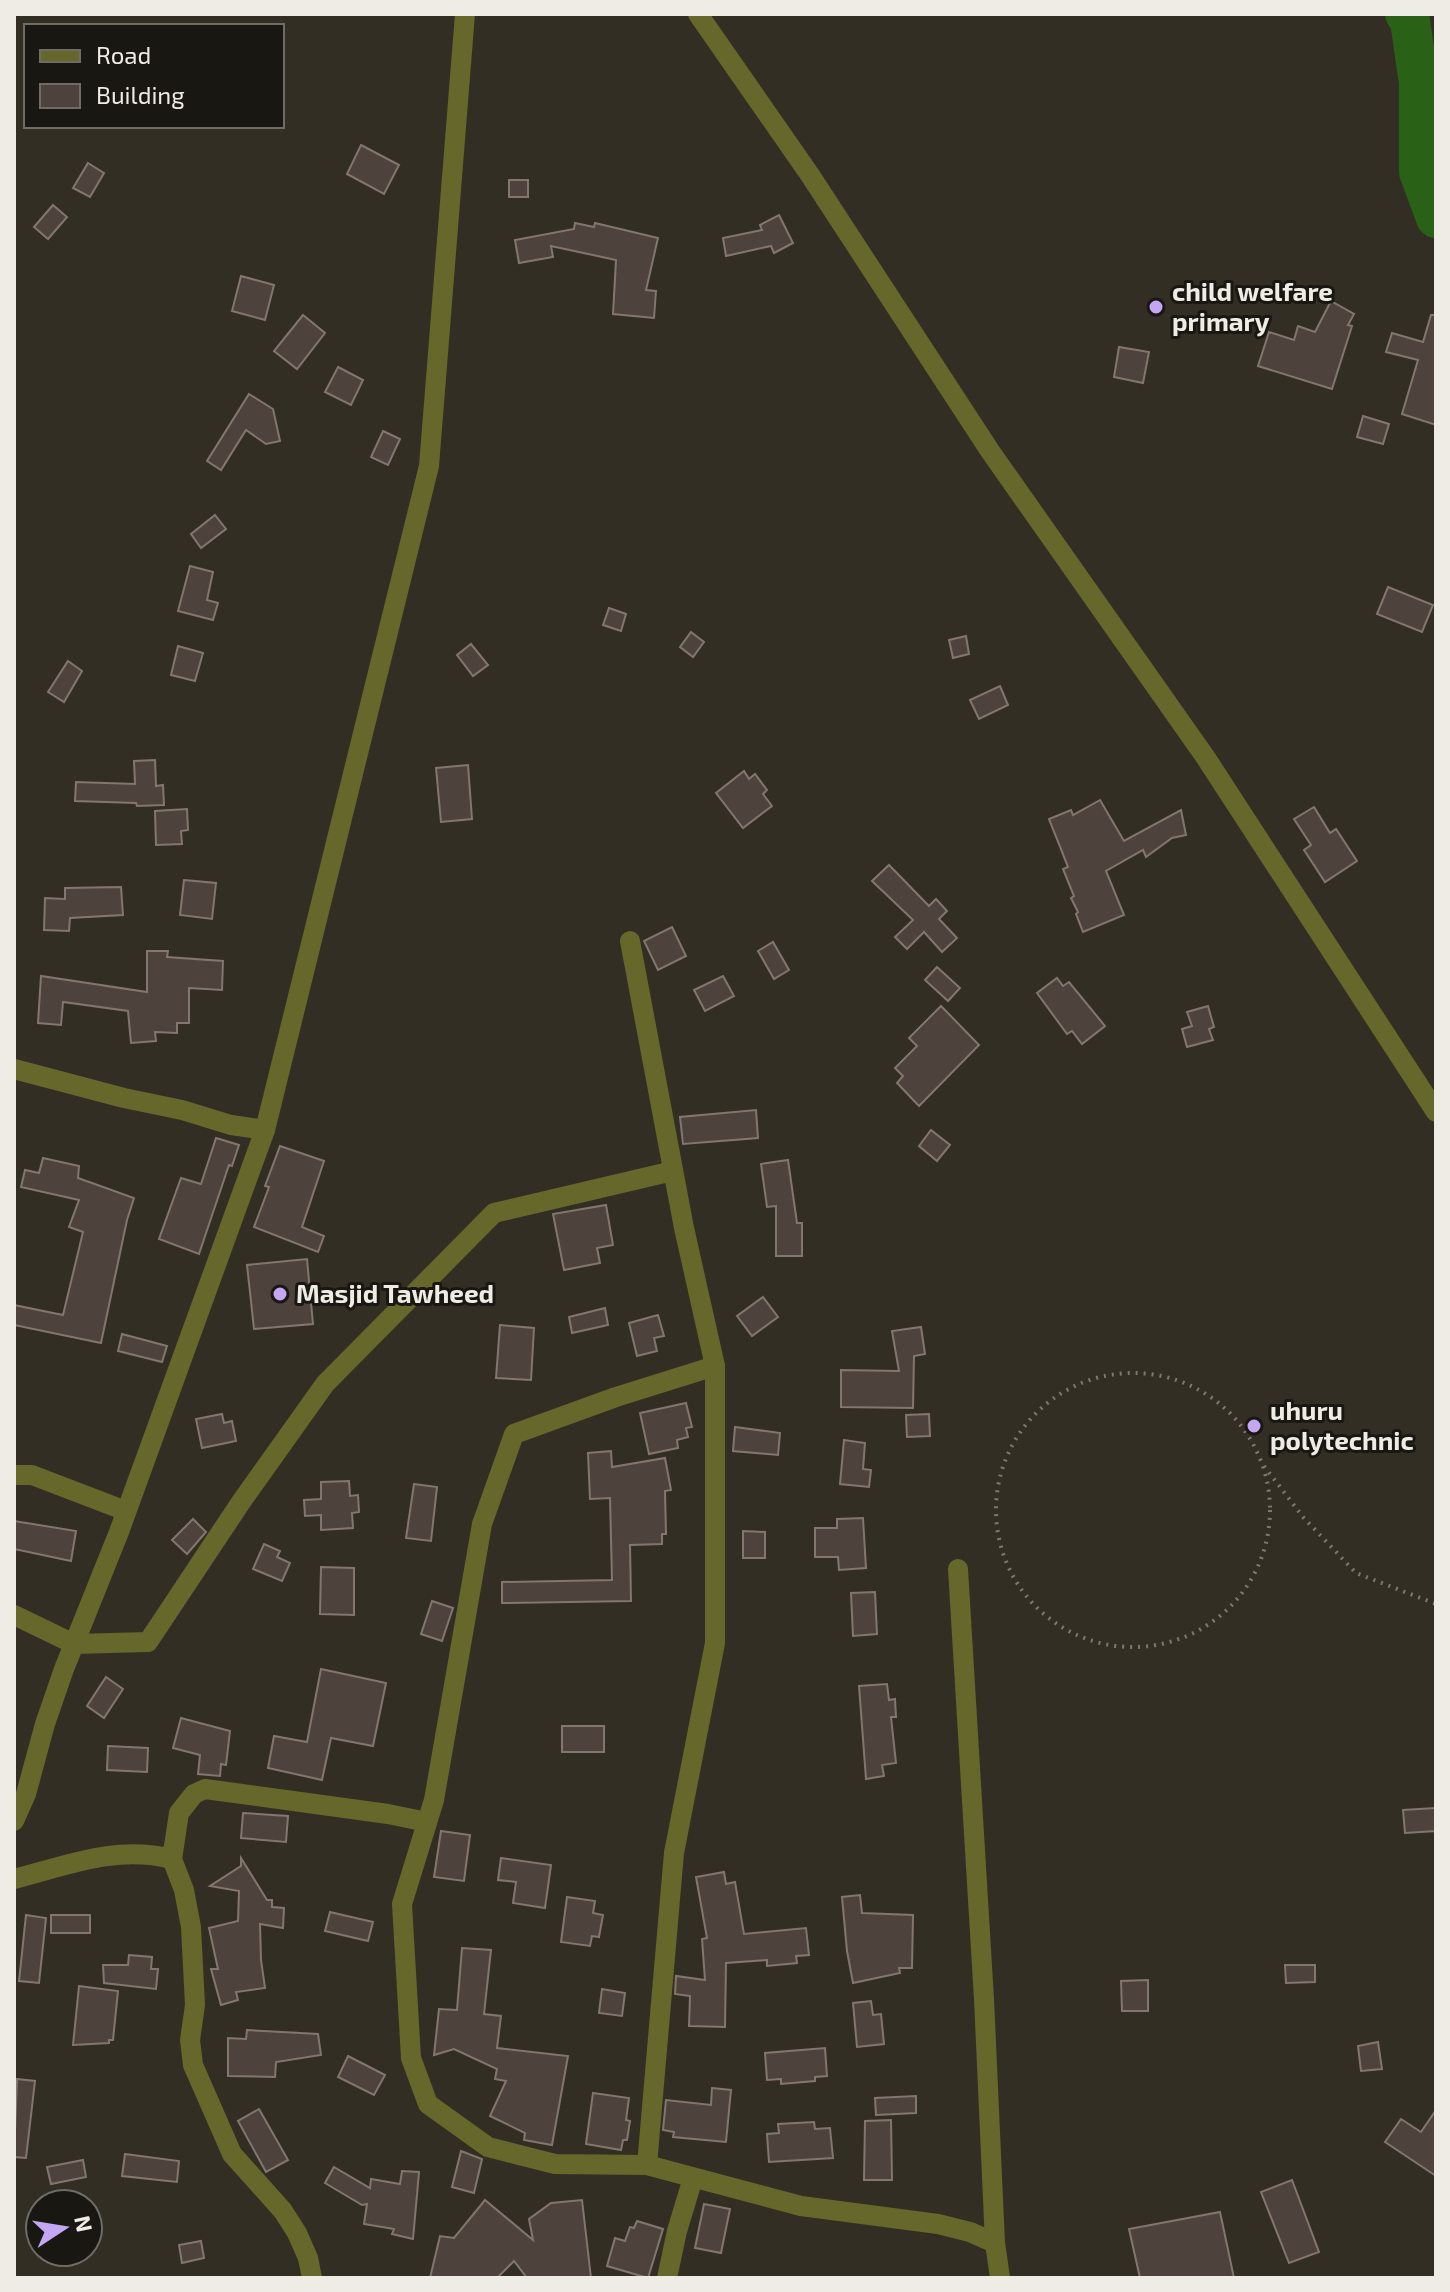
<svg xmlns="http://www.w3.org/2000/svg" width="1450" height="2292" viewBox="0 0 1450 2292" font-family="'Exo 2',sans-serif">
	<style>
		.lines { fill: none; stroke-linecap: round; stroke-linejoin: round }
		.river { stroke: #296116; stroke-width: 40 }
		.building { fill: #4e433c; stroke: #82766e; stroke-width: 2 }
		.path { stroke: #7d7870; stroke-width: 4; stroke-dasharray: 2 6; stroke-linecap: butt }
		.minor { stroke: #65672b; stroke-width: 20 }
		.tertiary { stroke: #65672b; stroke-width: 20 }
		.poi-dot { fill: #c3a7f2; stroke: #191712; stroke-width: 3 }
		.labels { text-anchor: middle; stroke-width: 6; stroke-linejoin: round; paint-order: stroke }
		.poi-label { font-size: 26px; font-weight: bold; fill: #efece6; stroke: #191712; text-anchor: start }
	</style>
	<rect width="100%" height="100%" fill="#332e24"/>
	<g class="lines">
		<polyline class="river" points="1405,14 1410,21 1419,83 1419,172 1436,218"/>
	</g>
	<g class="building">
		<polygon points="361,145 399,165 384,194 347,174"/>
		<polygon points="88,163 104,173 90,197 73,188"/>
		<rect x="509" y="180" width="19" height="17"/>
		<polygon points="53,205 67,217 48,239 34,227"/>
		<polygon points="779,215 793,243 774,253 771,246 726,256 723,238 762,230 760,225"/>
		<polygon points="575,223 594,227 595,223 658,238 646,290 656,291 654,318 613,314 616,260 551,246 553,257 519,263 515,240 574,229"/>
		<polygon points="241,276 274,285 265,320 232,311"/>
		<polygon points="1331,301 1354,314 1348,325 1352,326 1332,389 1258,366 1269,332 1294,340 1298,326 1315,332"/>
		<polygon points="303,315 325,333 297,369 274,351"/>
		<polygon points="1431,315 1436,315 1436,425 1402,414 1418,360 1386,352 1392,333 1423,342"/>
		<polygon points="1119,347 1149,352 1143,383 1114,377"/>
		<polygon points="338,367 363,380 351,405 325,392"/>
		<polygon points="249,394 273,409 280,441 266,444 246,430 221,470 207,461"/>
		<polygon points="1363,416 1389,424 1383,444 1357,437"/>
		<polygon points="383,431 400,439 388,465 371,457"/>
		<polygon points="215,515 226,529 201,548 191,534"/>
		<polygon points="190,566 213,572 207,600 218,603 213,620 178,611"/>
		<polygon points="1388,587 1433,605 1422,632 1377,614"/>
		<polygon points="609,608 626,614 621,631 603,625"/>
		<polygon points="691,632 704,642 693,657 680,647"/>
		<polygon points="966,636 969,654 953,658 949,640"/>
		<polygon points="471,644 488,665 473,676 457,655"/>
		<polygon points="178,646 203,653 195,681 171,675"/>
		<polygon points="68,661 82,671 64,702 48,692"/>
		<polygon points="1000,686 1008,705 979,719 970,700"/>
		<polygon points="155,760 156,786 163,785 164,805 137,806 136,803 75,801 76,782 135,784 134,761"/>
		<polygon points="468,765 472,819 441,822 436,768"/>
		<polygon points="744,771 749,779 755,774 767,790 763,794 772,806 743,828 716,793"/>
		<polygon points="1100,800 1124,841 1181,810 1186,835 1172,838 1146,857 1143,850 1106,871 1124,915 1083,932 1076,914 1078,912 1071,898 1074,896 1063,869 1068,867 1049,819 1071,810 1073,815"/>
		<polygon points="1314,807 1330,833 1336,829 1357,861 1325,882 1304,850 1311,845 1294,819"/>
		<polygon points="187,809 188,830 181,831 182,844 156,845 155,811"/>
		<polygon points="889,865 929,906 936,899 947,911 939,919 957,938 942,952 924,932 907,949 895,937 913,920 872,881"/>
		<polygon points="184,880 216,883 212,919 180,915"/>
		<polygon points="121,887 123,915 70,918 69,931 44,930 45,898 65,899 65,888"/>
		<polygon points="672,927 686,956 658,970 644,941"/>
		<polygon points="773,942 789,970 774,979 758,951"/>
		<polygon points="147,951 168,951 167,957 223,961 222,990 189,988 189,1023 177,1023 177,1033 155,1032 156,1041 131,1043 128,1011 63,1002 61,1025 38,1023 41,976 147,992"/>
		<polygon points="937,967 960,988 948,1001 925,980"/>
		<polygon points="723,976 734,996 705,1011 694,990"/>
		<polygon points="1057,978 1063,986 1069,982 1105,1026 1082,1044 1072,1031 1067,1034 1037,993"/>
		<polygon points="941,1006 979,1045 919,1106 897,1083 903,1076 895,1068 917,1046 909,1038"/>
		<polygon points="1208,1006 1214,1027 1209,1029 1213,1040 1187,1047 1182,1029 1192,1026 1187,1012"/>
		<polygon points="756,1110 758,1138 683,1144 680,1117"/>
		<polygon points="931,1130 950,1145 937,1161 919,1146"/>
		<polygon points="216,1138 239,1145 232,1166 229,1165 199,1254 159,1239 181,1178 201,1184"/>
		<polygon points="280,1146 324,1161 302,1227 324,1236 318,1252 254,1227 269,1187 265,1186"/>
		<polygon points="43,1158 79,1166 78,1178 134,1198 127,1220 101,1343 14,1325 14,1305 63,1315 83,1232 69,1227 79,1200 21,1187 25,1170 39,1173"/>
		<polygon points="788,1160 797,1223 802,1223 802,1256 776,1256 776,1206 767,1207 761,1164"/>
		<polygon points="606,1205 613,1245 597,1248 600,1263 564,1270 553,1214"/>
		<polygon points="307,1259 313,1324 254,1329 247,1265"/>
		<polygon points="763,1297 778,1317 752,1336 737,1316"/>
		<polygon points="605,1308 608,1325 572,1333 569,1317"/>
		<polygon points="658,1315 664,1336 654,1338 657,1351 637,1356 629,1323"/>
		<polygon points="500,1325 534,1328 531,1380 496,1378"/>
		<polygon points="921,1327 925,1354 914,1356 913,1408 841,1407 841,1370 899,1371 892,1331"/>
		<polygon points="122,1334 167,1346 162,1362 118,1351"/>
		<polygon points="686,1403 692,1427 686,1428 688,1437 677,1440 678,1448 649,1454 640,1413"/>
		<polygon points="222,1414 224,1423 232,1421 236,1441 202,1448 196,1419"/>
		<polygon points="929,1414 930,1436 907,1437 906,1415"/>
		<polygon points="735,1427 780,1433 778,1455 733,1451"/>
		<polygon points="844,1440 865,1443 863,1469 871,1470 869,1487 840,1484"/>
		<polygon points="611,1451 612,1467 665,1458 671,1490 665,1491 666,1534 662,1534 662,1544 630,1545 631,1601 502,1603 502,1582 612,1580 610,1498 590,1499 588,1453"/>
		<polygon points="349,1481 350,1496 358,1495 359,1512 352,1513 353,1528 321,1530 321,1515 305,1516 304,1500 321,1499 321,1482"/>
		<polygon points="414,1484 437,1487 431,1541 406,1538"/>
		<polygon points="863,1518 866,1568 839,1570 838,1557 815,1557 815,1528 837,1528 837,1519"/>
		<polygon points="193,1519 206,1532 187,1554 172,1540"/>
		<polygon points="14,1521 76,1531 71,1561 14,1549"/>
		<polygon points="743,1531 765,1532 765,1558 743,1558"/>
		<polygon points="264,1544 280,1551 277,1557 290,1563 282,1581 253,1569"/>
		<polygon points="321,1567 354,1568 354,1615 320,1614"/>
		<polygon points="875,1592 877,1634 853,1636 851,1593"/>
		<polygon points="432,1601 453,1608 442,1641 421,1634"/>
		<polygon points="321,1669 386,1683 373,1746 331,1738 322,1780 268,1768 274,1736 307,1742"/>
		<polygon points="106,1677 123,1689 104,1718 87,1706"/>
		<polygon points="887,1684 889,1700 895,1699 896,1717 891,1717 896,1763 882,1765 884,1776 866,1779 859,1686"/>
		<polygon points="181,1718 230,1731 226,1765 221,1764 220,1776 198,1774 200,1755 173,1748"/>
		<rect x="562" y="1726" width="42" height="26"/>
		<polygon points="108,1746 148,1748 147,1772 107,1770"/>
		<polygon points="1435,1808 1436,1831 1405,1833 1403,1810"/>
		<polygon points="243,1813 288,1816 286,1842 241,1838"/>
		<polygon points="441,1831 470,1835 464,1881 434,1877"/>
		<polygon points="241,1858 267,1900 272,1900 272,1907 284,1908 283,1928 260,1924 261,1960 265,1988 236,1992 238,2000 221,2005 211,1969 218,1969 209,1928 238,1921 239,1891 210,1886 241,1866"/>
		<polygon points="501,1858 551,1865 545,1908 513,1903 516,1882 498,1880"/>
		<polygon points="724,1872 726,1884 735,1882 744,1934 806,1928 809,1955 796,1956 797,1963 767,1966 767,1960 726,1963 725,2027 689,2026 690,1996 675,1994 676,1976 705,1980 702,1939 707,1938 696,1877"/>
		<polygon points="860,1895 862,1913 913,1915 912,1968 899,1968 900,1973 853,1983 847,1951 842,1897"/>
		<polygon points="567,1897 595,1901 593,1913 603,1915 599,1937 592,1936 590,1946 561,1942"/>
		<polygon points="330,1912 373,1922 368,1941 325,1931"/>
		<polygon points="26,1915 46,1918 39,1983 19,1981"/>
		<rect x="51" y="1915" width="39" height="18"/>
		<polygon points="462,1948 491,1950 484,2014 501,2016 497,2048 568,2056 552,2145 524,2140 525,2133 490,2116 506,2081 495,2079 497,2069 454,2049 434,2055 439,2009 457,2010"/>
		<polygon points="129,1955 152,1957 151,1969 158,1969 156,1989 104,1983 103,1965 128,1965"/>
		<polygon points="1285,1965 1315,1965 1315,1982 1286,1983"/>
		<polygon points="1148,1980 1148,2011 1122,2011 1121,1981"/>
		<polygon points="79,1986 118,1991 113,2040 109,2040 109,2043 73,2045"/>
		<polygon points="602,1989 625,1993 622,2016 599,2013"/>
		<polygon points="871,2001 873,2015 881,2014 884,2044 857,2047 853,2003"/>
		<polygon points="247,2030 318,2034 321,2055 276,2062 275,2077 228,2076 228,2038 246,2039"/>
		<polygon points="1378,2042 1382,2069 1361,2071 1358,2046"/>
		<polygon points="825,2048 827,2076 815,2077 815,2081 781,2084 781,2079 767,2080 765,2053"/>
		<polygon points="348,2056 385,2075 374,2095 338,2077"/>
		<polygon points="17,2079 35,2081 26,2158 14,2157"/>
		<polygon points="712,2088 731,2090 726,2142 673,2137 674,2132 663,2130 666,2100 711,2105"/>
		<polygon points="593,2093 629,2098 626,2120 630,2121 627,2140 623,2140 621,2150 586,2144"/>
		<polygon points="916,2096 916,2113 876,2115 875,2098"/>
		<polygon points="259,2109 288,2160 266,2172 238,2121"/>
		<polygon points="1436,2110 1436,2176 1385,2142 1401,2119 1421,2132"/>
		<polygon points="891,2120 892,2180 864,2180 865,2121"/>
		<polygon points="814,2122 815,2129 830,2128 833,2158 769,2162 767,2134 779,2133 778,2124"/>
		<polygon points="461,2151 482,2159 474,2193 452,2187"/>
		<polygon points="125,2154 179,2161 177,2182 122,2176"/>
		<polygon points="83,2160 86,2177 51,2184 47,2167"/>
		<polygon points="334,2167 370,2188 371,2179 400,2184 402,2171 419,2172 413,2239 392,2234 394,2229 364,2224 367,2204 362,2205 325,2183"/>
		<polygon points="1292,2180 1319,2252 1289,2263 1261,2192"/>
		<polygon points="485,2200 533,2240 529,2219 551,2203 582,2200 591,2278 527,2278 514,2261 497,2278 430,2278 440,2236 454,2238"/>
		<polygon points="704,2204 730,2209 721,2253 695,2248"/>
		<polygon points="1220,2212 1234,2278 1140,2278 1129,2229"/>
		<polygon points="637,2221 663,2229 648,2278 607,2266 615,2238 625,2241 630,2227 634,2228"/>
		<polygon points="201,2241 204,2258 182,2263 179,2245"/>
	</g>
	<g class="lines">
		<g class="path">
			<circle cx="1133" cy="1510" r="137"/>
			<polyline points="1264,1466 1303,1517 1356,1573 1436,1604"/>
		</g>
		<g class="minor">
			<polyline points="630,941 684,1228 715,1366 715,1643 674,1853 647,2165"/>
			<polyline points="14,1069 124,1098 182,1110 231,1125 265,1130"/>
			<polyline points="715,1366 616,1397 514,1434 482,1524 434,1800 402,1904 411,2058 428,2104 488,2147 555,2164 647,2165 801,2206 938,2224 970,2232 995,2243"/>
			<polyline points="14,1475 32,1475 126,1511"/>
			<polyline points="958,1569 984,1999 995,2243 1000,2278"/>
			<polyline points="14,1615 74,1644 148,1642 241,1502 325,1384 494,1213 673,1171"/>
			<polyline points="14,1821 26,1794 45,1724 64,1669 119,1532 265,1130 429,466 465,14"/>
			<path d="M14 1879C69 1865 116 1845 172 1859"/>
			<polyline points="312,2278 308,2258 297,2233 283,2211 232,2154 193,2065 190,2040 195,2005 191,1927 184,1890 172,1859 179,1813 194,1794 205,1789 388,1814 427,1822"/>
			<polyline points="667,2278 677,2231 693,2178"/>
		</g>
		<polyline class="tertiary" points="698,14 810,175 990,451 1206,758 1436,1112"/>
	</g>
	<g class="poi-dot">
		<circle cx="1156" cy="307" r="8"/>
		<circle cx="280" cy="1294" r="8"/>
		<circle cx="1254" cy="1426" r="8"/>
	</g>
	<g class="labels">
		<g class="poi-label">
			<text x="1172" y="301">child welfare<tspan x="1172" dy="30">primary</tspan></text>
			<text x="296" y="1303">Masjid Tawheed</text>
			<text x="1270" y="1420">uhuru<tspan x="1270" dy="30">polytechnic</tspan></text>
		</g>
	</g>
	<rect width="1450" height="2292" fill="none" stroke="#efece6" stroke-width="32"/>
	<rect x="24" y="24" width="260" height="104" fill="#191712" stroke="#6f6c67" stroke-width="2"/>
	<rect x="40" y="50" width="40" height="12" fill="#65672b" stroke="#6f6c67" stroke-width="2"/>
	<text x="96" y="64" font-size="24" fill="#efece6">Road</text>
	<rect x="40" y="84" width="40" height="24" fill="#4e433c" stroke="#6f6c67" stroke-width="2"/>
	<text x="96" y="104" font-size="24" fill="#efece6">Building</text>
	<g transform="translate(64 2228) rotate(78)"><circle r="38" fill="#191712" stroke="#6f6c67" stroke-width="2"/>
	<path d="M0-6L14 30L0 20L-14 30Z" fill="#c3a7f2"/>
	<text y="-12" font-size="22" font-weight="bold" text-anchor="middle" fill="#efece6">N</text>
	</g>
</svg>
